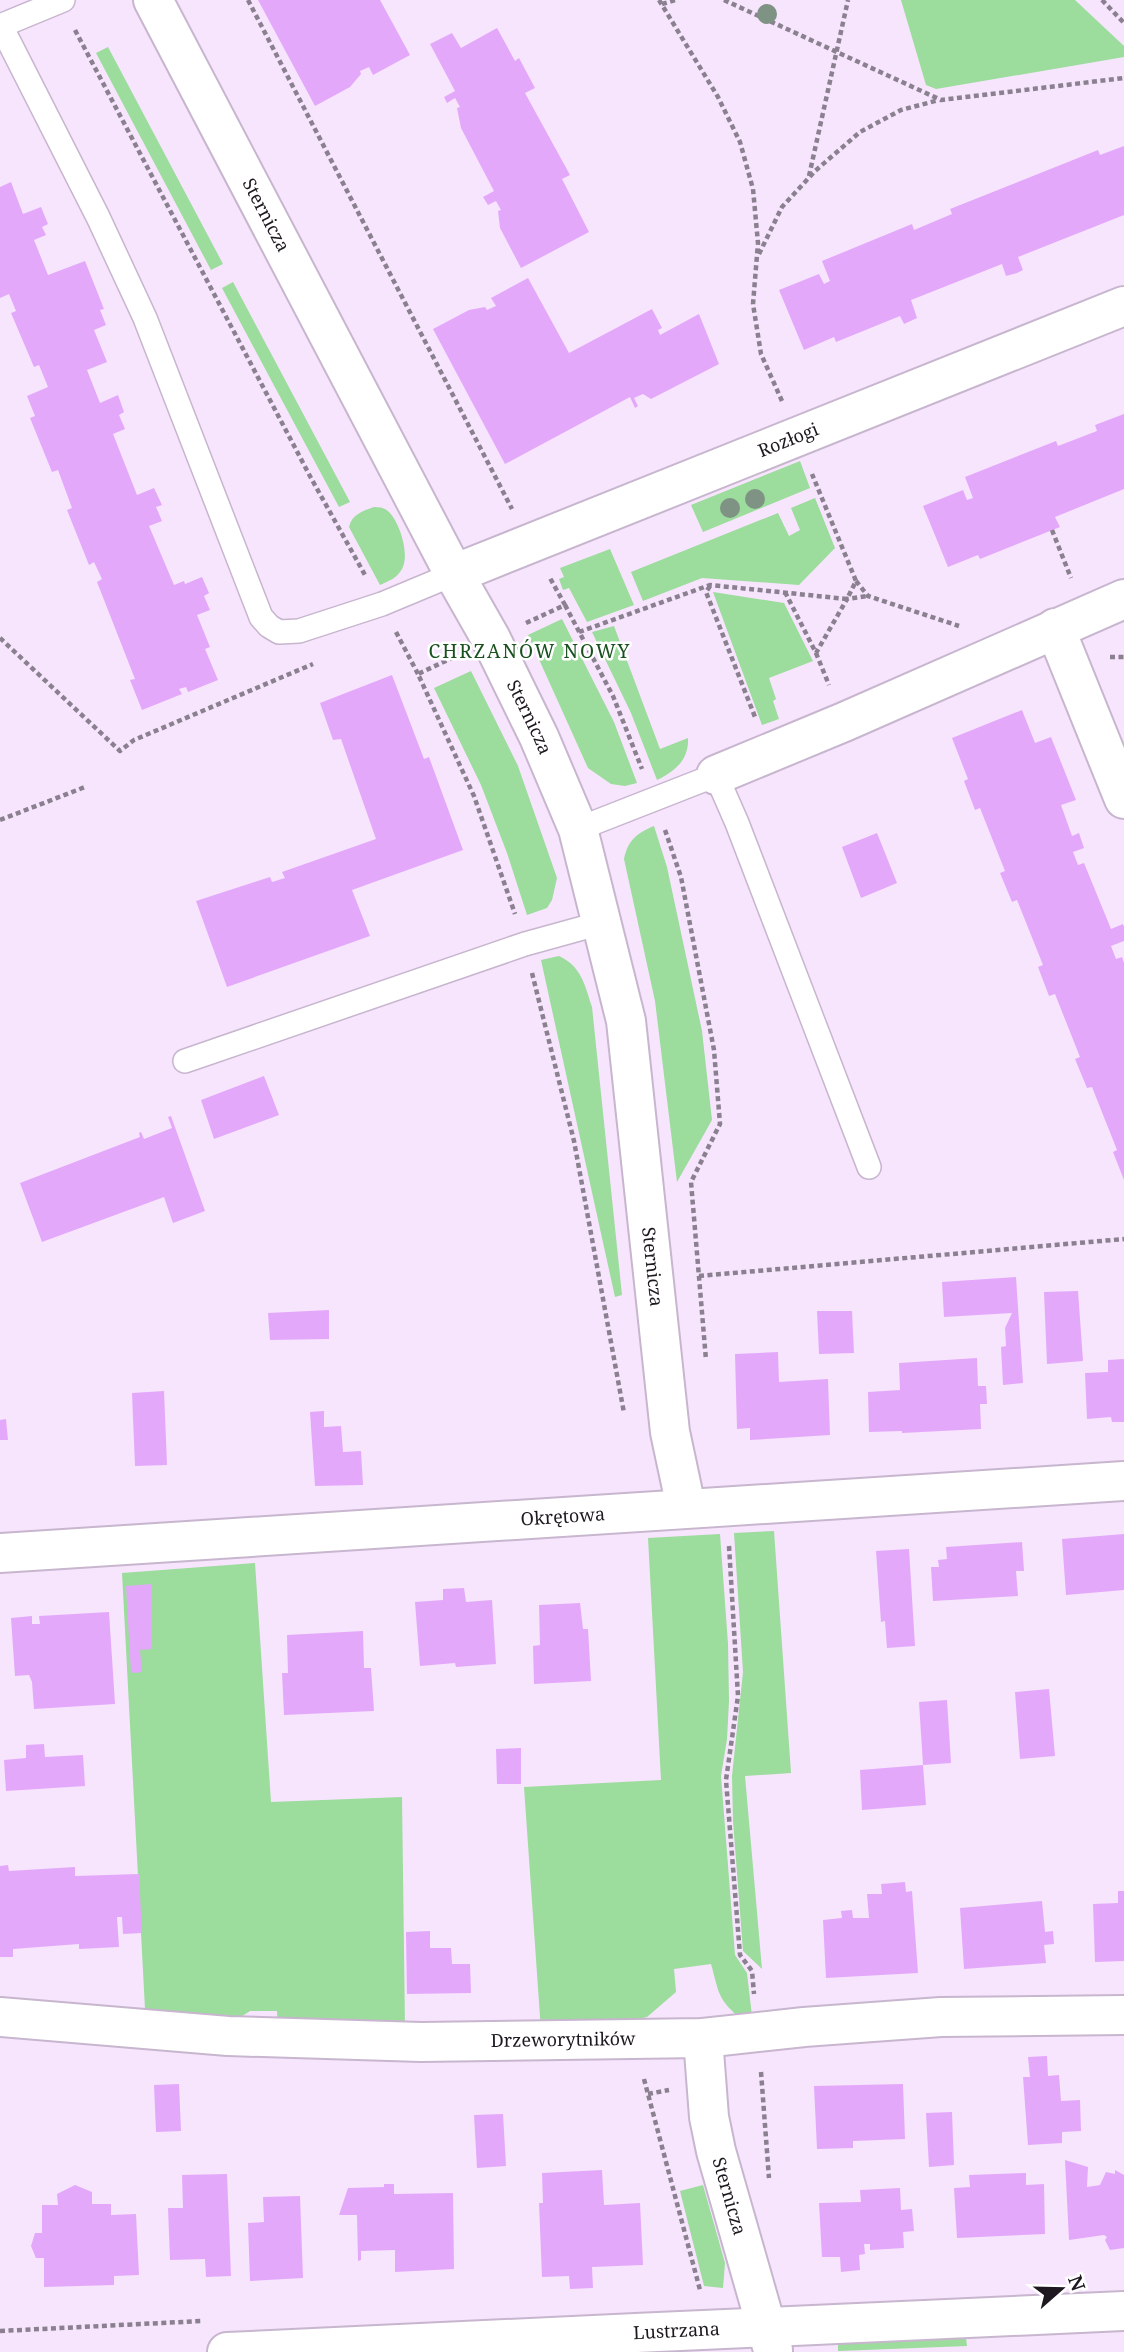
<svg xmlns="http://www.w3.org/2000/svg" width="1124" height="2352" viewBox="0 0 1124 2352" font-family="'Noto Serif',serif">
	<style>
		.green { fill: #9cdc9c }
		.building { fill: #e4a8fb }
		.lines { fill: none; stroke-linecap: round; stroke-linejoin: round }
		.lane-casing { stroke: #c7b6ce; stroke-width: 26 }
		.street-casing { stroke: #c7b6ce; stroke-width: 42 }
		.path { stroke: #8b8090; stroke-width: 4.5; stroke-dasharray: 5 3.5; stroke-linecap: butt }
		.lane { stroke: #fff; stroke-width: 23 }
		.street { stroke: #fff; stroke-width: 38 }
		.tree { fill: #7e9383 }
		.labels { text-anchor: middle; stroke-width: 5; stroke-linejoin: round; paint-order: stroke }
		.street-label { font-size: 18px; fill: #1e1820; stroke: #fff }
		.neighbourhood-label { font-size: 19px; letter-spacing: 2px; fill: #1a521f; stroke: #fff }
	</style>
	<rect width="100%" height="100%" fill="#f6e5fd"/>
	<g class="green">
		<polygon points="901,0 1075,0 1124,46 1124,57 936,89 926,85"/>
		<polygon points="108,47 223,264 211,270 96,53"/>
		<polygon points="233,282 350,502 339,507 222,288"/>
		<polygon points="800,461 810,488 703,532 691,505"/>
		<polygon points="815,498 835,548 799,585 702,578 643,601 631,572 778,513 789,536 800,530 791,508"/>
		<path d="M374 507C380 507 385 508 389 512 400 523 410 555 402 569 397 578 389 581 380 585L349 527C352 514 363 511 374 507Z"/>
		<polygon points="610,549 634,605 587,622 569,588 563,590 559,579 564,577 560,568"/>
		<polygon points="713,592 784,603 813,661 769,678 776,699 773,701 779,719 762,725"/>
		<polygon points="562,619 614,722 637,783 625,786 611,784 588,768 528,635"/>
		<path d="M614 626 660 749 688 738C689 760 675 771 657 780L631 713 592 632Z"/>
		<polygon points="471,671 518,766 557,878 552,900 547,908 527,915 507,853 481,785 434,688"/>
		<path d="M654 826 667 867 702 1031 712 1120 677 1182 655 1001 624 859C628 840 637 833 654 826Z"/>
		<path d="M559 956C581 966 585 985 592 1007L622 1295 615 1297 541 960Z"/>
		<polygon points="774,1531 791,1773 745,1776 762,1969 743,1951 733,1821 732,1776 743,1672 734,1533"/>
		<path d="M720 1534 728 1644 729 1701 727 1739 721 1776 735 1955 747 1973 752 2016H738C717 1999 718 1988 711 1964L674 1969 676 1992 647 2017 616 2025 541 2031 524 1787 661 1780 648 1538Z"/>
		<polygon points="255,1563 271,1802 402,1797 405,2029 278,2026 277,2011 250,2011 236,2020 145,2009 122,1573"/>
		<polygon points="703,2185 725,2263 723,2288 704,2286 680,2191"/>
		<polygon points="966,2338 967,2346 838,2351 838,2344"/>
	</g>
	<g class="building">
		<polygon points="258,0 380,0 410,55 373,75 369,67 360,71 361,74 350,87 315,106"/>
		<polygon points="497,28 515,61 519,58 535,88 525,93 570,175 562,179 589,232 521,268 500,228 498,211 501,210 496,201 488,205 483,197 494,191 461,128 457,108 460,107 455,98 447,103 444,97 455,91 430,44 452,33 461,48"/>
		<polygon points="1124,146 1124,215 1018,257 1023,270 1017,273 1006,276 1002,264 911,300 917,318 904,324 900,316 836,342 834,337 804,350 779,290 819,274 824,284 830,281 822,261 912,224 914,230 952,214 950,209 1098,150 1100,155"/>
		<polygon points="11,182 23,214 41,207 48,224 42,227 46,235 34,240 48,275 85,261 104,309 100,310 106,325 94,330 107,362 87,370 100,403 118,395 124,412 119,415 125,429 113,434 137,495 154,488 162,505 156,507 162,521 149,526 174,585 184,581 185,584 202,577 209,593 204,596 210,610 197,615 210,647 205,649 218,680 188,692 186,687 179,689 182,694 142,710 130,680 135,679 97,582 102,579 94,562 89,565 67,510 72,508 58,470 52,472 30,418 35,416 27,396 48,387 39,365 34,367 11,313 16,311 9,294 0,298 0,187"/>
		<polygon points="528,278 569,353 652,309 662,328 658,330 660,335 699,314 719,364 651,399 643,394 634,398 638,406 635,408 630,397 505,464 433,329 469,310 485,307 487,310 496,306 491,298"/>
		<polygon points="1124,414 1124,489 1055,517 1060,527 980,559 978,555 948,567 923,506 963,490 967,500 973,498 965,477 1056,441 1058,446 1097,431 1095,425"/>
		<polygon points="392,675 424,759 429,757 463,850 352,890 370,936 227,987 196,901 270,877 272,882 285,878 282,872 376,839 341,739 333,740 320,703"/>
		<polygon points="1022,710 1035,743 1051,737 1076,800 1061,805 1072,836 1079,833 1084,848 1073,852 1078,865 1084,863 1111,929 1123,924 1124,927 1124,941 1111,946 1116,959 1122,957 1124,963 1124,1180 1113,1152 1117,1150 1092,1087 1087,1088 1075,1059 1080,1057 1055,994 1049,996 1038,967 1043,965 1017,900 1012,902 1000,873 1005,871 980,808 975,810 964,781 968,779 952,738"/>
		<polygon points="877,833 897,883 861,898 842,847"/>
		<polygon points="264,1076 279,1115 214,1139 201,1100"/>
		<polygon points="171,1116 205,1211 173,1223 164,1197 42,1242 20,1183 140,1137 139,1133 141,1132 144,1139 172,1128 168,1117"/>
		<polygon points="1016,1277 1023,1383 1003,1385 1001,1347 1006,1346 1005,1328 1012,1313 944,1317 942,1282"/>
		<polygon points="1078,1291 1083,1361 1047,1364 1044,1292"/>
		<polygon points="329,1310 329,1339 270,1340 268,1313"/>
		<polygon points="817,1311 852,1311 854,1353 819,1354"/>
		<polygon points="778,1352 779,1382 828,1379 830,1435 750,1440 750,1428 737,1429 735,1354"/>
		<polygon points="977,1358 978,1386 986,1386 987,1404 980,1404 981,1429 902,1433 902,1431 869,1432 868,1392 900,1390 899,1363"/>
		<polygon points="1124,1359 1124,1422 1112,1422 1111,1417 1087,1419 1085,1373 1108,1372 1108,1360"/>
		<polygon points="164,1391 167,1465 135,1466 132,1393"/>
		<polygon points="324,1411 324,1427 341,1426 343,1452 361,1451 363,1485 315,1486 310,1412"/>
		<polygon points="6,1419 8,1440 0,1440 0,1420"/>
		<polygon points="1124,1534 1124,1590 1066,1595 1062,1539"/>
		<polygon points="1022,1542 1024,1571 1016,1571 1018,1596 933,1601 931,1567 939,1567 938,1560 947,1559 946,1547"/>
		<polygon points="909,1549 915,1646 887,1648 885,1621 881,1622 876,1551"/>
		<polygon points="152,1584 152,1649 140,1650 142,1672 131,1673 126,1586"/>
		<polygon points="464,1588 466,1602 492,1600 496,1664 456,1667 455,1663 420,1666 415,1602 443,1600 443,1589"/>
		<polygon points="580,1603 583,1629 588,1629 591,1681 534,1684 533,1646 540,1645 539,1605"/>
		<polygon points="109,1612 115,1704 34,1709 32,1682 29,1675 15,1676 11,1618 32,1616 32,1624 40,1624 39,1616"/>
		<polygon points="363,1631 364,1668 371,1668 374,1711 284,1715 282,1673 288,1673 287,1635"/>
		<polygon points="1049,1689 1055,1756 1020,1759 1015,1692"/>
		<polygon points="947,1700 951,1763 923,1765 919,1702"/>
		<polygon points="44,1744 45,1757 83,1755 85,1786 6,1791 4,1760 26,1758 26,1745"/>
		<polygon points="521,1748 521,1784 497,1784 496,1749"/>
		<polygon points="923,1765 926,1805 862,1810 860,1770"/>
		<polygon points="8,1865 9,1871 75,1867 75,1876 139,1874 142,1933 123,1934 122,1917 117,1917 119,1947 79,1949 79,1944 13,1949 13,1957 0,1957 0,1866"/>
		<polygon points="905,1882 906,1892 912,1891 918,1973 826,1978 823,1920 842,1918 841,1911 852,1910 853,1918 869,1918 867,1894 882,1894 881,1884"/>
		<polygon points="1118,1891 1124,1891 1124,1961 1095,1962 1093,1904 1118,1903"/>
		<polygon points="1042,1901 1045,1932 1053,1931 1054,1944 1044,1945 1046,1963 964,1969 960,1908"/>
		<polygon points="430,1931 430,1948 451,1948 452,1964 470,1964 471,1993 407,1994 406,1932"/>
		<polygon points="1047,2056 1048,2076 1059,2075 1061,2101 1080,2100 1081,2131 1062,2132 1062,2143 1028,2145 1023,2077 1030,2077 1028,2057"/>
		<polygon points="179,2084 181,2131 156,2132 154,2085"/>
		<polygon points="903,2084 905,2139 853,2141 853,2148 817,2149 814,2086"/>
		<polygon points="952,2112 954,2165 929,2167 926,2113"/>
		<polygon points="503,2114 506,2166 477,2168 474,2115"/>
		<polygon points="1065,2160 1088,2167 1087,2187 1100,2185 1106,2172 1115,2174 1115,2170 1124,2175 1124,2248 1110,2250 1105,2240 1107,2237 1104,2235 1069,2240"/>
		<polygon points="602,2170 604,2205 640,2203 643,2265 592,2267 593,2288 570,2289 569,2276 542,2277 539,2203 543,2203 542,2173"/>
		<polygon points="1026,2173 1026,2185 1044,2184 1045,2234 957,2238 954,2188 970,2187 969,2175"/>
		<polygon points="227,2174 231,2276 206,2277 205,2259 170,2260 168,2208 183,2208 182,2175"/>
		<polygon points="384,2184 394,2184 394,2194 453,2193 454,2269 395,2272 395,2250 361,2251 361,2260 358,2261 357,2215 339,2215 348,2188 384,2187"/>
		<polygon points="75,2185 92,2192 92,2204 111,2204 111,2215 136,2214 139,2275 114,2276 114,2285 44,2287 44,2258 36,2258 31,2246 35,2233 42,2233 42,2205 58,2205 57,2194"/>
		<polygon points="900,2188 901,2210 912,2209 914,2231 903,2232 904,2248 870,2250 870,2244 864,2244 865,2254 859,2255 860,2270 841,2272 840,2257 822,2257 819,2203 861,2202 860,2190"/>
		<polygon points="300,2196 303,2278 250,2281 248,2223 264,2222 263,2197"/>
	</g>
	<g class="lines">
		<defs>
			<g id="lane">
				<polyline points="0,26 63,0"/>
				<polyline points="1,26 98,217 145,318 261,617 269,626 279,632 299,631 382,604 454,574"/>
				<polyline points="578,829 716,775 737,823 869,1167"/>
				<polyline points="185,1061 525,944 601,923"/>
			</g>
			<g id="street">
				<path id="s1" d="M153 0 454 574 491 639 539 737 578 829 626 1021 670 1432 686 1507"/>
				<path id="s2" d="M454 574 1124 306"/>
				<polyline points="1055,628 1124,799"/>
				<polyline points="716,775 844,722 1124,599"/>
				<path id="s3" d="M0 1553 1124 1481"/>
				<path id="s4" d="M0 2017 228 2036 421 2042 703 2038 804 2027 941 2017 1124 2015"/>
				<path id="s5" d="M703 2038 709 2117 716 2151 773 2350"/>
				<path id="s6" d="M227 2352C526 2340 825 2322 1124 2311"/>
			</g>
		</defs>
		<use href="#lane" class="lane-casing"/>
		<use href="#street" class="street-casing"/>
		<g class="path">
			<polyline points="248,0 512,509"/>
			<polyline points="659,0 718,97 740,142 753,189 758,243 753,304 761,354 782,401"/>
			<polyline points="724,0 941,100 1124,78"/>
			<polyline points="1102,0 1124,23"/>
			<polyline points="662,4 675,0"/>
			<polyline points="75,30 311,478 365,575"/>
			<polyline points="809,176 848,0"/>
			<polyline points="759,254 782,207 815,171 860,132 901,110 939,100"/>
			<polyline points="1052,530 1071,578"/>
			<polyline points="856,581 868,596 959,626"/>
			<polyline points="710,586 706,592 755,717"/>
			<polyline points="785,592 816,653 847,599 867,596"/>
			<polyline points="565,605 613,696 642,769"/>
			<polyline points="526,623 565,605 550,578"/>
			<polyline points="396,632 418,674"/>
			<polyline points="579,632 710,585 847,599 856,581 812,474"/>
			<polyline points="0,638 120,751 134,740 313,664"/>
			<polyline points="816,653 829,685"/>
			<polyline points="454,657 418,674 474,796 515,914"/>
			<polyline points="1110,657 1124,657"/>
			<polyline points="0,820 85,787"/>
			<polyline points="665,830 681,877 714,1050 720,1124 691,1182 706,1360"/>
			<polyline points="532,973 574,1141 624,1413"/>
			<polyline points="699,1276 1124,1239"/>
			<polyline points="729,1546 738,1696 726,1780 740,1955 752,1971 754,1994"/>
			<polyline points="761,2072 769,2178"/>
			<polyline points="644,2079 700,2290"/>
			<polyline points="648,2094 669,2090"/>
			<polyline points="0,2331 202,2321"/>
		</g>
		<use href="#lane" class="lane"/>
		<use href="#street" class="street"/>
	</g>
	<g class="tree">
		<circle cx="767" cy="14" r="10"/>
		<circle cx="755" cy="499" r="10"/>
		<circle cx="730" cy="508" r="10"/>
	</g>
	<g class="labels">
		<g class="street-label">
			<text dy="6" stroke="none"><textPath href="#s1" startOffset="243">Sternicza</textPath></text>
			<text dy="6" stroke="none"><textPath href="#s2" startOffset="360">Rozłogi</textPath></text>
			<text dy="6" stroke="none"><textPath href="#s1" startOffset="810">Sternicza</textPath></text>
			<text dy="6" stroke="none"><textPath href="#s1" startOffset="1377">Sternicza</textPath></text>
			<text dy="6" stroke="none"><textPath href="#s3" startOffset="564">Okrętowa</textPath></text>
			<text dy="6" stroke="none"><textPath href="#s4" startOffset="564">Drzeworytników</textPath></text>
			<text dy="6" stroke="none"><textPath href="#s5" startOffset="161">Sternicza</textPath></text>
			<text dy="6" stroke="none"><textPath href="#s6" startOffset="450">Lustrzana</textPath></text>
		</g>
		<g class="neighbourhood-label">
			<text x="530" y="658">CHRZANÓW NOWY</text>
		</g>
	</g>
	<g transform="translate(1061 2289) rotate(70)" stroke="#ffffff" stroke-width="5" paint-order="stroke">
	<path d="M0-5L12 26L0 18L-12 26Z" fill="#1e1820"/>
	<text y="-10" font-size="19" font-weight="bold" text-anchor="middle" fill="#1e1820">N</text>
	</g>
</svg>
